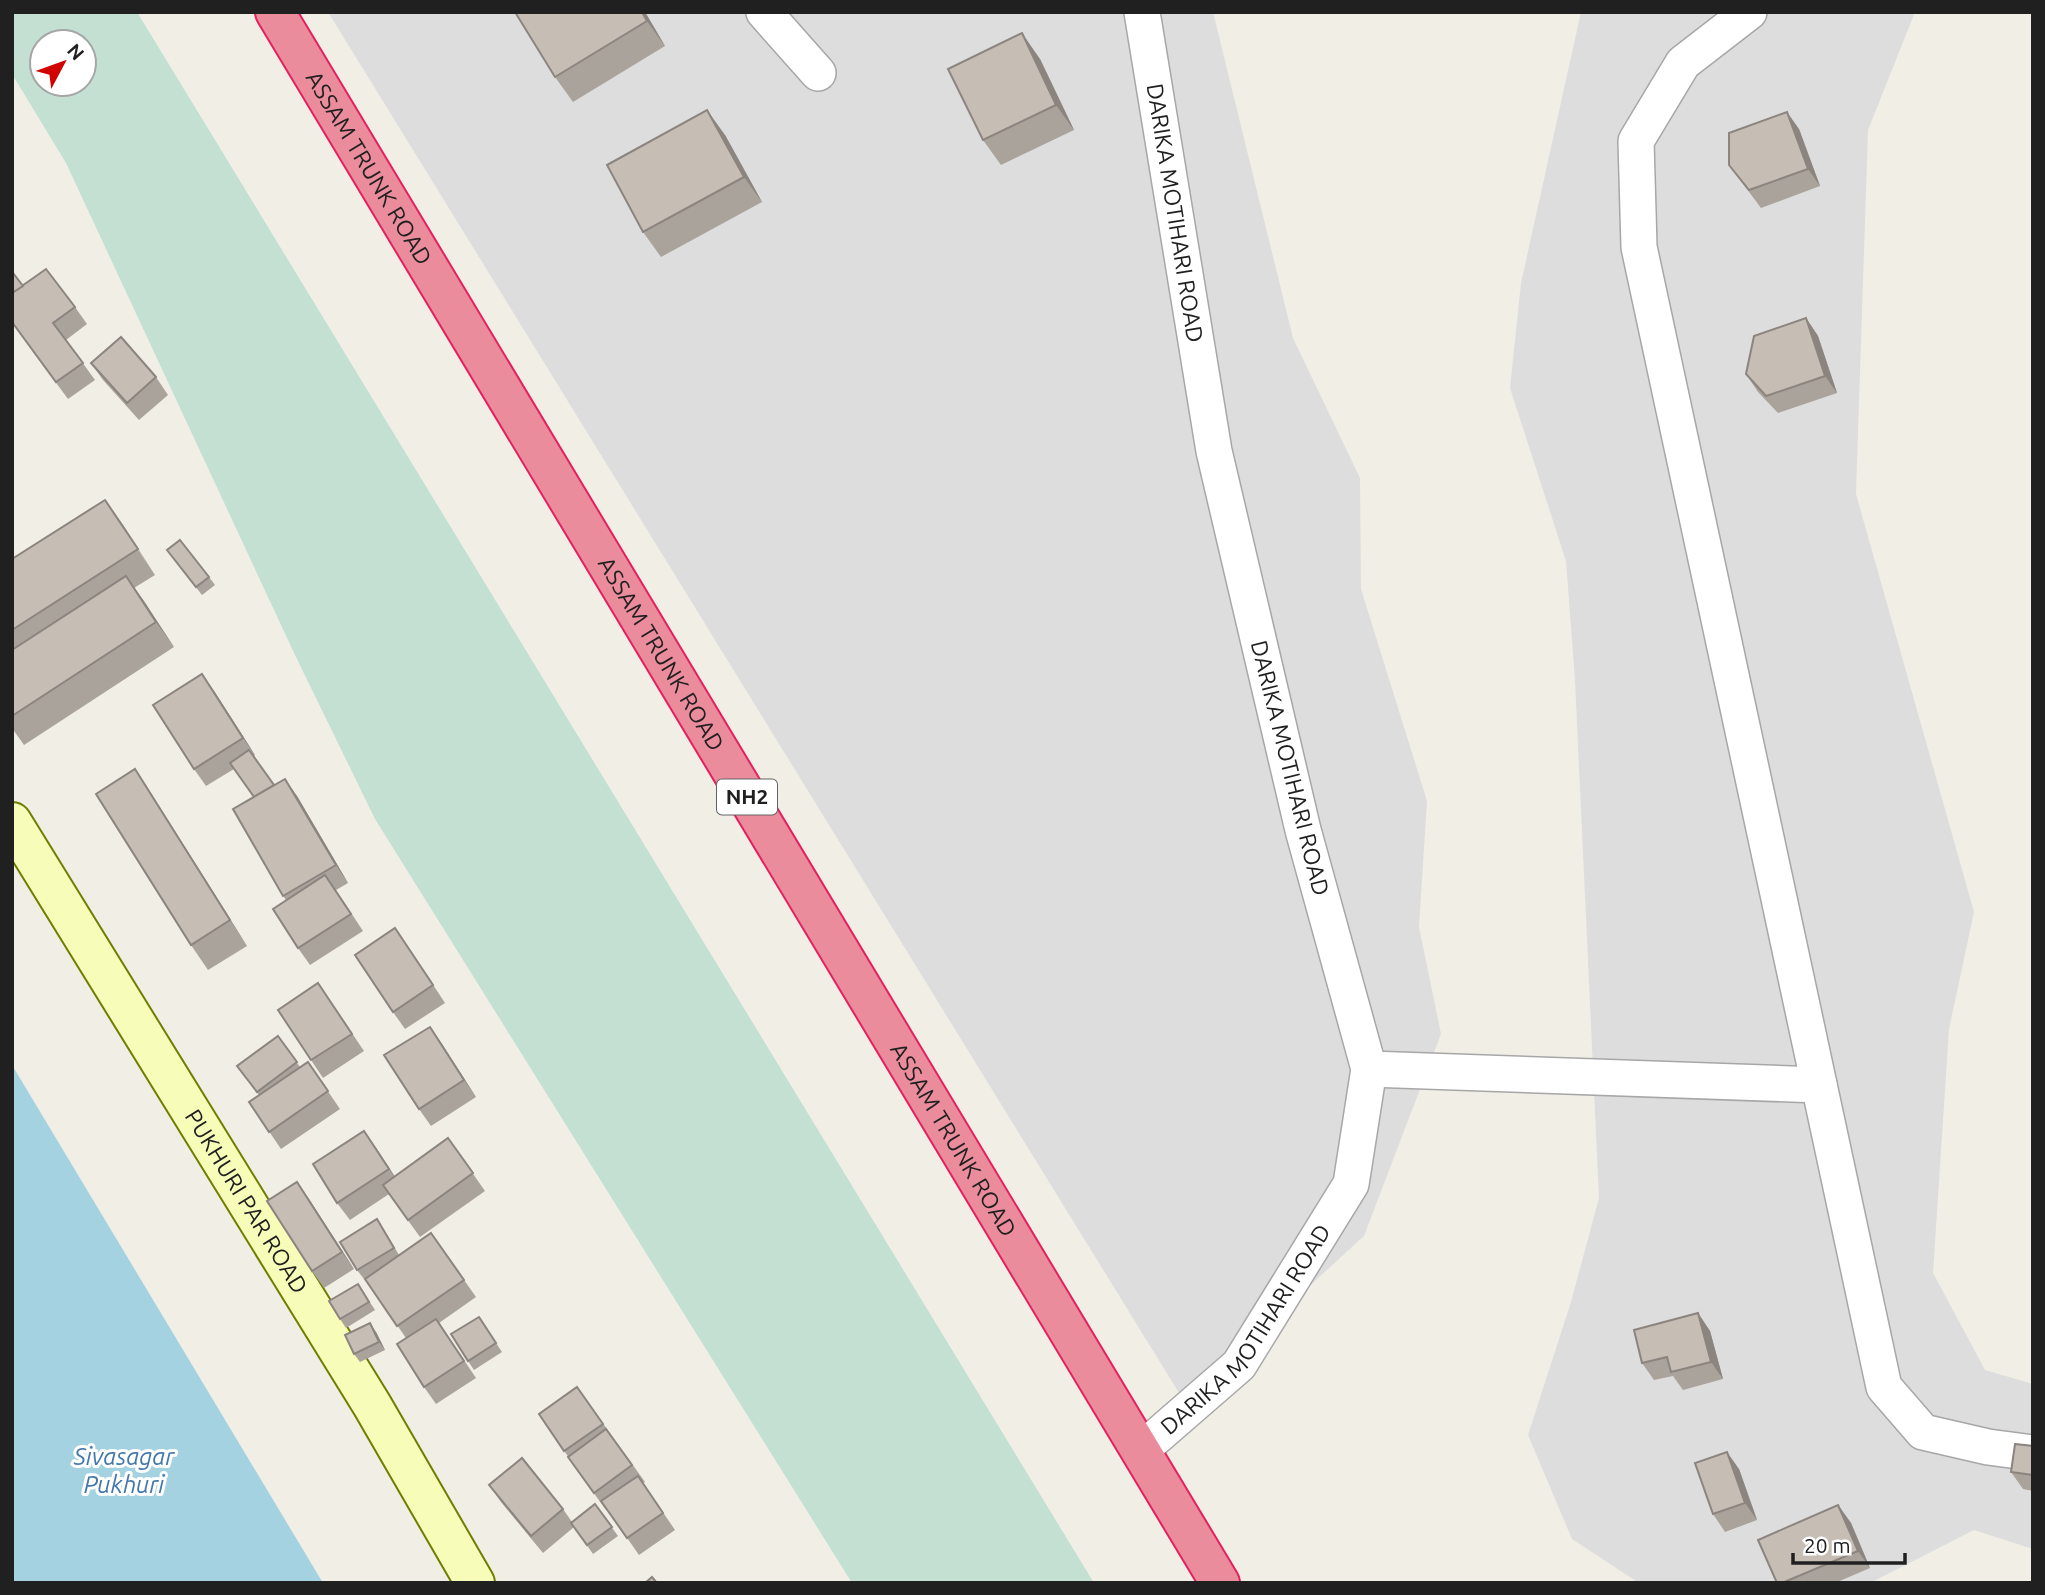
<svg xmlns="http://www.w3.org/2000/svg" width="2045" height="1595" viewBox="0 0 2045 1595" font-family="Ubuntu,sans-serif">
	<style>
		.residential { fill: #dedddd }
		.wetland { fill: #c3e0d3; fill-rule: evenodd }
		.water { fill: #a5d2e0 }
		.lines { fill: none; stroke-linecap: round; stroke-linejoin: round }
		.street-casing { stroke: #a7a7a7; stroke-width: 38 }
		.secondary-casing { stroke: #6f7e00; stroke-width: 42 }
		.highway-casing { stroke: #e32060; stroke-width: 42 }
		.street { stroke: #fff; stroke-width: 35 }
		.secondary { stroke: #f8fcb9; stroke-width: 38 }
		.highway { stroke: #eb8c9c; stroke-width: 38 }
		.wall { fill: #aaa39c }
		.shaded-wall { fill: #8b847f }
		.building { fill: #c6bdb5; stroke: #8b847f; stroke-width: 2 }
		.labels { text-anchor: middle; stroke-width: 6; stroke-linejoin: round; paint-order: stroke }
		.shield { fill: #fff; stroke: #636363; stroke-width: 2 }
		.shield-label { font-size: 21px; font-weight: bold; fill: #202020 }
		.street-label { font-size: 23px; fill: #202020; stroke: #fff }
		.water-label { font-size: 24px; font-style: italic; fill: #4478ad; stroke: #fff }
	</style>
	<rect width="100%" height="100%" fill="#f1eee6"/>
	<g class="residential">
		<polygon points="328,12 1213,12 1293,338 1360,478 1361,589 1427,801 1419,927 1441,1034 1364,1236 1184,1401"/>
		<polygon points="1581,12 1915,12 1868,130 1856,494 1974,912 1949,1029 1933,1273 1985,1370 2033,1384 2033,1549 1974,1530 1870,1583 1639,1583 1572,1539 1528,1435 1571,1302 1599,1198 1575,680 1566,561 1510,388 1521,283"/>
	</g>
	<path class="wetland" d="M12 12H137L1094 1583H852L375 819 295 655 66 163 12 74ZM42 42H84V84H42Z"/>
	<polygon class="water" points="12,1065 323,1583 12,1583"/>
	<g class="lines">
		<defs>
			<g id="street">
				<polyline points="764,12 818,73"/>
				<polyline points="1749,12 1683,63 1636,141 1639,247 1884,1387 1923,1432 1988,1447 2033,1453"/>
				<polyline points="1369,1069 1819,1085"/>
				<path id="s1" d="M1140 1451 1239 1365 1351 1184 1369 1069 1303 830 1214 451 1142 12"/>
			</g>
			<g id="secondary">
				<path id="s2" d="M12 822 372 1405 475 1583"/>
			</g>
			<g id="highway">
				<path id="s3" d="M275 12 1220 1583"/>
			</g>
		</defs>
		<use href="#street" class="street-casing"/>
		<use href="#secondary" class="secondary-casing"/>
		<use href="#highway" class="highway-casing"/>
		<use href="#street" class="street"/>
		<use href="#secondary" class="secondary"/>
		<use href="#highway" class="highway"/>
	</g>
	<g class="wall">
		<polygon points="645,12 665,46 573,102 555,77"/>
		<polygon points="1040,59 1074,130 1001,165 983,140"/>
		<polygon points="1799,129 1820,186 1761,208 1729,165"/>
		<polygon points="725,135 762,202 661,257 643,232"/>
		<polygon points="12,273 23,286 75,307 87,324 66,340 95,380 68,399 12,323"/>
		<polygon points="1806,318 1818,336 1837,393 1778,413 1758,392 1746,374"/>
		<polygon points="91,363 156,377 168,395 139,420 103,380"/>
		<polygon points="105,500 155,575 134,588 174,647 24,745 12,728 12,559"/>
		<polygon points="167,550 209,577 215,585 202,595"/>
		<polygon points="214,691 255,755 253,757 274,785 297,796 348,883 336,890 363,931 310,965 298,948 286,900 283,896 254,797 234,769 206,786 194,769"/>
		<polygon points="135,769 152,795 247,946 208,970 191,945"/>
		<polygon points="407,945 445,1003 405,1029 393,1012"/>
		<polygon points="318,983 364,1051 323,1078 311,1060"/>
		<polygon points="430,1027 476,1097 431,1126 419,1109"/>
		<polygon points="278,1036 300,1067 308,1062 340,1109 281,1149 249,1102 259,1095 237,1066"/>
		<polygon points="448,1138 485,1191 420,1237 389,1194 350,1220 337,1203 376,1148 395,1177"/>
		<polygon points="297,1182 354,1269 324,1288 312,1271"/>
		<polygon points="383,1228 399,1255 431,1233 476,1297 439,1323 476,1378 436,1404 424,1387 406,1338 365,1279 374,1272 364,1279 357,1270"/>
		<polygon points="358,1284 375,1310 346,1328 340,1319"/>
		<polygon points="1698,1313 1710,1331 1723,1379 1683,1390 1673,1376 1654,1380 1642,1363"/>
		<polygon points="479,1317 502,1352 474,1370 468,1361"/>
		<polygon points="376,1332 385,1350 360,1362 354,1354"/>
		<polygon points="577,1387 645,1482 643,1483 675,1530 639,1555 607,1509 606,1510 580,1474 539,1414"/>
		<polygon points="2033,1446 2033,1491 2023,1489 2011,1472"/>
		<polygon points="1739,1469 1757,1520 1725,1532 1713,1514"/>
		<polygon points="489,1485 563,1509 572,1522 595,1504 618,1536 593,1554 574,1527 543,1553 501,1502"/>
		<polygon points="1838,1505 1851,1523 1870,1568 1835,1583 1777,1583"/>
	</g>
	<g class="shaded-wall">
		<polygon points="642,12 645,12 665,46 647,21"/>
		<polygon points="1022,33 1040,59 1074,130 1056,105"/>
		<polygon points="707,110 725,135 762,202 744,177"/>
		<polygon points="1787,112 1799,129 1820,186 1808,169"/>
		<polygon points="1806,318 1818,336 1837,393 1825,376"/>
		<polygon points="105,500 123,525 155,575 138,549"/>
		<polygon points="126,576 144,601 174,647 156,622"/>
		<polygon points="202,674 214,691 255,755 243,738"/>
		<polygon points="135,769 152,795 247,946 230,920"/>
		<polygon points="285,779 297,796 348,883 336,865"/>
		<polygon points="430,1027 442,1044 476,1097 464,1080"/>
		<polygon points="364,1131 376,1148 401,1186 389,1169"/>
		<polygon points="297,1182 309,1199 354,1269 342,1252"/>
		<polygon points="1698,1313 1710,1331 1723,1379 1711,1362"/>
		<polygon points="370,1323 376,1332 385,1350 379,1342"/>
		<polygon points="1727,1452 1739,1469 1757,1520 1745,1503"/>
		<polygon points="1838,1505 1851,1523 1870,1568 1858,1551"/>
	</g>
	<g class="building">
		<polygon points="515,12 642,12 647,21 555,77"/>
		<polygon points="1022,33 1056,105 983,140 948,69"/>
		<polygon points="707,110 744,177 643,232 607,165"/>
		<polygon points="1787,112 1808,169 1749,190 1729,165 1729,133"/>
		<polygon points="46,269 75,307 53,323 83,363 56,382 12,322 12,293"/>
		<polygon points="12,273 13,273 23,286 12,293"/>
		<polygon points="1806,318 1825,376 1766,396 1746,374 1754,336"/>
		<polygon points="121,337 156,377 127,403 91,363"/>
		<polygon points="105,500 138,549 12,630 12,559"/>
		<polygon points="180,540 209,577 196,587 167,550"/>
		<polygon points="126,576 156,622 12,716 12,650"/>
		<polygon points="202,674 243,738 194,769 153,705"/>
		<polygon points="249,750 274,785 254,797 230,763"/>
		<polygon points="135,769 230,920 191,945 96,794"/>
		<polygon points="285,779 336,865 283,896 233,809"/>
		<polygon points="325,875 351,914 298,948 273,909"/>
		<polygon points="395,928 433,985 393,1012 355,955"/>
		<polygon points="318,983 352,1034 311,1060 278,1010"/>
		<polygon points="430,1027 464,1080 419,1109 384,1055"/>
		<polygon points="278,1036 297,1062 257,1092 237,1066"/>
		<polygon points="308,1062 328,1091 269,1132 249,1102"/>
		<polygon points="364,1131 389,1169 337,1203 313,1164"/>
		<polygon points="448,1138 473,1173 408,1220 383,1185"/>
		<polygon points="297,1182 342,1252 312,1271 267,1201"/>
		<polygon points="377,1219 394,1248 357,1270 340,1242"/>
		<polygon points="431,1233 464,1280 397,1326 365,1279"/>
		<polygon points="358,1284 369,1302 340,1319 329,1301"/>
		<polygon points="1698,1313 1711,1362 1671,1372 1667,1357 1642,1363 1634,1330"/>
		<polygon points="479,1317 496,1343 468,1361 451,1334"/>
		<polygon points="436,1319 464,1361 424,1387 397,1344"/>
		<polygon points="370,1323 379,1342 354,1354 345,1335"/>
		<polygon points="577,1387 603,1424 564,1451 539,1414"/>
		<polygon points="606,1429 632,1465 594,1493 568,1457"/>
		<polygon points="2015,1444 2033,1446 2033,1475 2011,1472"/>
		<polygon points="1727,1452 1745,1503 1713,1514 1695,1463"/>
		<polygon points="522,1458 563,1509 531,1536 489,1485"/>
		<polygon points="638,1476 663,1513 627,1538 601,1501"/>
		<polygon points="595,1504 612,1527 587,1545 571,1523"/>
		<polygon points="1838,1505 1858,1551 1782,1583 1777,1583 1758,1540"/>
		<polygon points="652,1577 657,1583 645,1583"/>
	</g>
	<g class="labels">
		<rect class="shield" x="717" y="779.5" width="60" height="35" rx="5"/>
		<g class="shield-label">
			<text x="747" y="804">NH2</text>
		</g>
		<g class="street-label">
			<text dy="8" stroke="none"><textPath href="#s3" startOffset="182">ASSAM TRUNK ROAD</textPath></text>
			<text transform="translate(1175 213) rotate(81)" y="8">DARIKA MOTIHARI ROAD</text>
			<text dy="8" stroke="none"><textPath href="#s3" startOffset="749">ASSAM TRUNK ROAD</textPath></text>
			<text transform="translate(1290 768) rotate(76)" y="8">DARIKA MOTIHARI ROAD</text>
			<text dy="8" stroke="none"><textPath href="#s3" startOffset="1316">ASSAM TRUNK ROAD</textPath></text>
			<text dy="8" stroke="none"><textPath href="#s2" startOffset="446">PUKHURI PAR ROAD</textPath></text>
			<text dy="8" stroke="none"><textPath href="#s1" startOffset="163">DARIKA MOTIHARI ROAD</textPath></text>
		</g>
		<g class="water-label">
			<text x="124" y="1465">Sivasagar<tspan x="124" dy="28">Pukhuri</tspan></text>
		</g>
	</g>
	<rect width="2045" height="1595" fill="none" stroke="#202020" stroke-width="28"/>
	<g transform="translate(63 63) rotate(49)"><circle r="33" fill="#ffffff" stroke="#a6a6a6" stroke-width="2"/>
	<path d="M0-5L12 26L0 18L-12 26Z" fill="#d10300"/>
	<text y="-10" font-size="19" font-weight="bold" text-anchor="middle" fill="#202020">N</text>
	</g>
	<path d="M1793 1553v10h112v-10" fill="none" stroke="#202020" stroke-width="3.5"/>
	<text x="1804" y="1553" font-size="21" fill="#202020" stroke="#ffffff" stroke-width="5" paint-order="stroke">20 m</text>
</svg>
